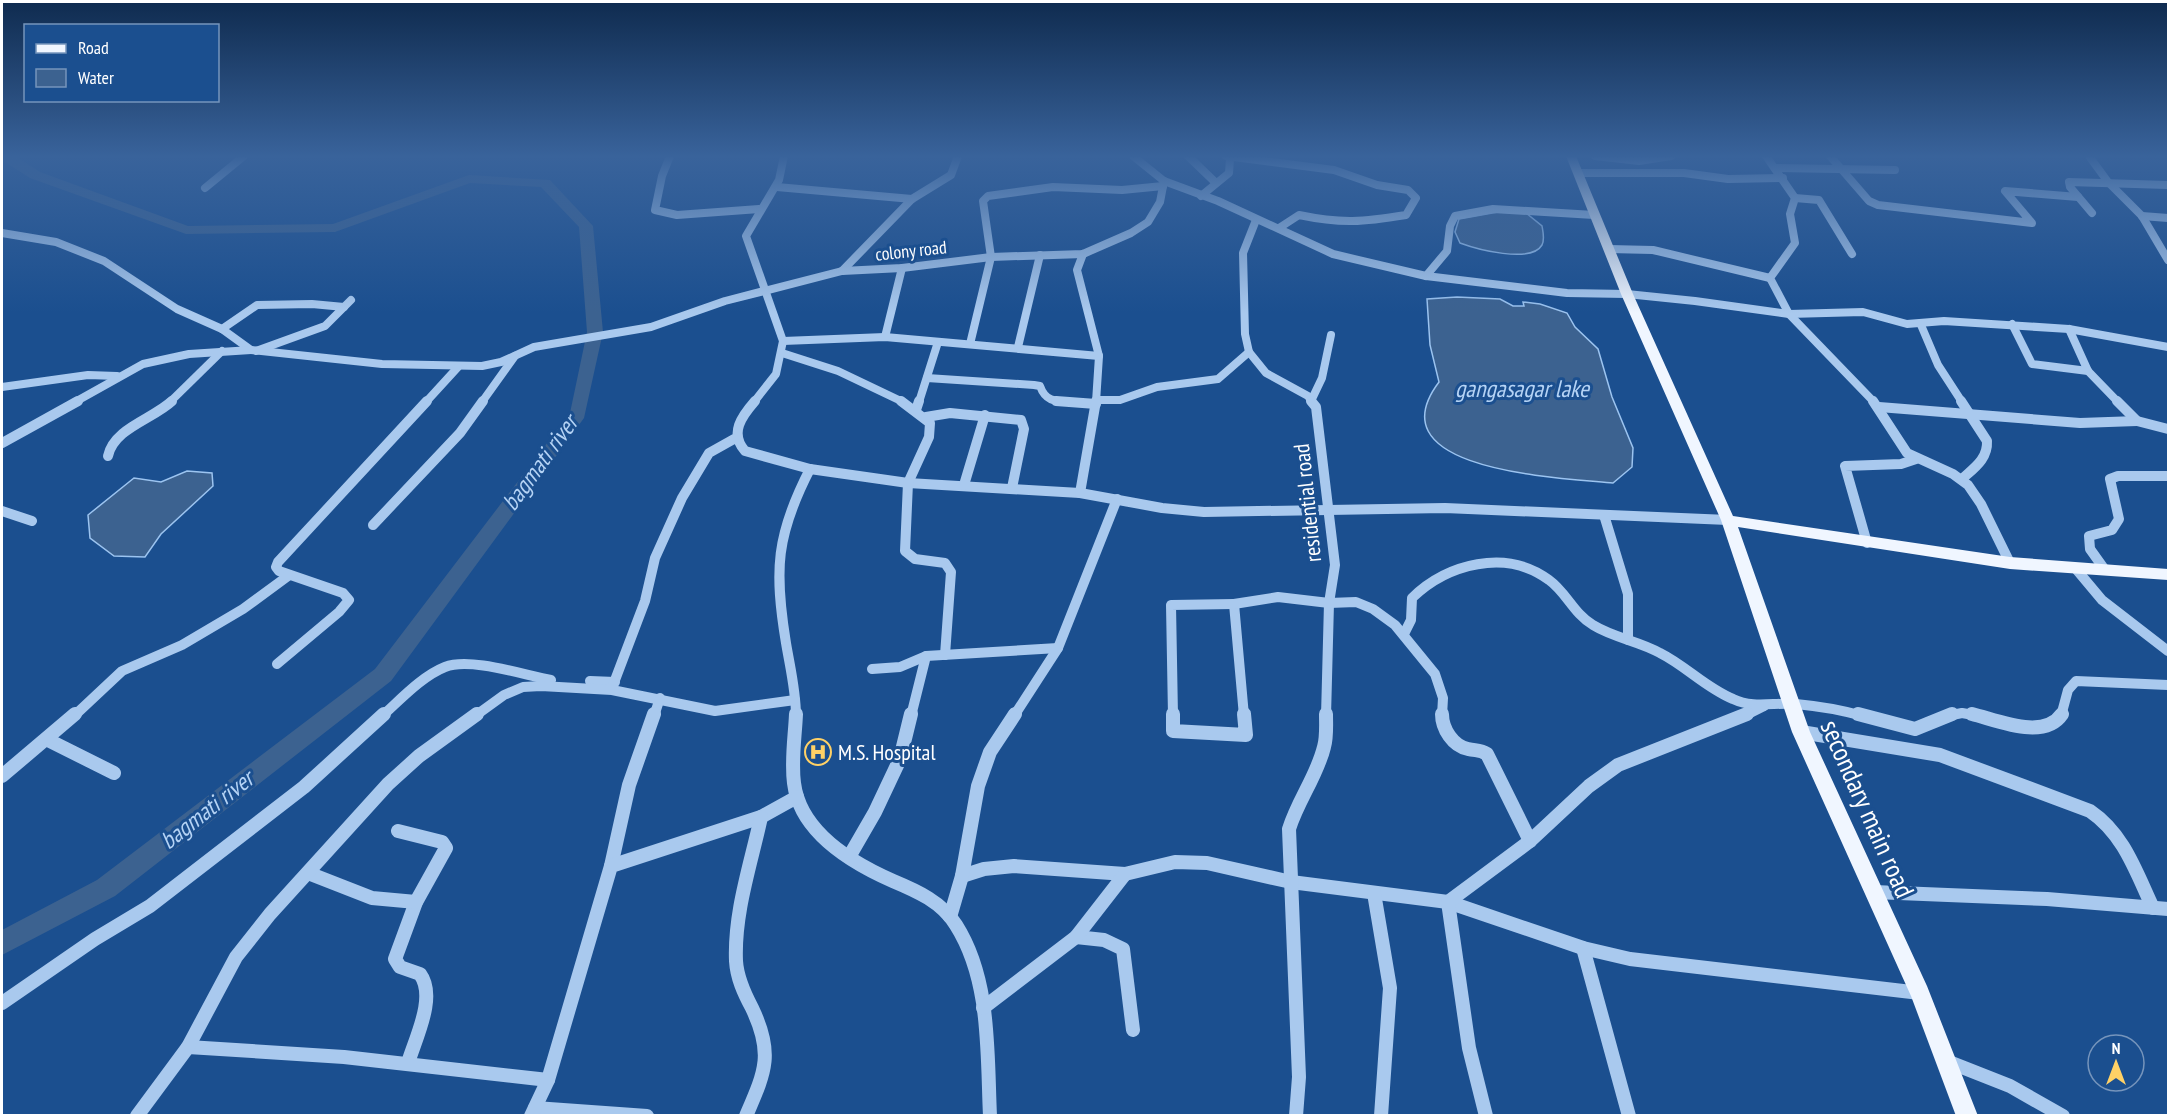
<svg xmlns="http://www.w3.org/2000/svg" width="2170" height="1117" viewBox="0 0 2170 1117" font-family="'PT Sans Narrow',sans-serif">
	<style>
		.water { fill: #3c6290; stroke: #9cc4f0; stroke-width: 1.5 }
		.lines { fill: none; stroke-linecap: round; stroke-linejoin: round }
		.river { fill: #3c6290; fill-rule: evenodd }
		.minor-far2 { stroke: #a9c9ee; stroke-width: 8 }
		.minor-far1 { stroke: #a9c9ee; stroke-width: 10 }
		.minor { stroke: #a9c9ee; stroke-width: 14 }
		.major { fill: #f0f6ff; fill-rule: evenodd }
		.labels { text-anchor: middle; stroke-width: 6; stroke-linejoin: round; paint-order: stroke }
		.far-street-label { font-size: 18px; fill: #fff; stroke: #1b4f8f }
		.street-label { font-size: 22px; fill: #fff; stroke: #1b4f8f }
		.poi-label { font-size: 22px; fill: #fff; stroke: #1b4f8f; text-anchor: start }
		.water-label { font-size: 24px; font-style: italic; fill: #b5d3f5; stroke: #1b4f8f }
		.near-street-label { font-size: 27px; fill: #fff; stroke: #1b4f8f }
	</style>
	<rect width="100%" height="100%" fill="#1b4f8f"/>
	<g class="water">
		<path d="M1498 212 1526 213 1542 226C1543 232 1545 239 1542 245 1531 264 1476 249 1460 243L1455 232 1459 219Z"/>
		<path d="M1457 297 1500 299 1513 306H1524L1523 302 1540 304 1567 313 1575 327 1598 349 1612 397 1633 448 1632 467 1613 483C1564 478 1371 472 1439 382L1430 345 1427 299Z"/>
		<polygon points="187,471 212,473 213,486 161,534 145,557 114,556 90,538 88,515 134,478 161,482"/>
	</g>
	<g class="lines">
		<polygon class="river" points="2,156 15,156 40,172 188,226 333,224 469,175 550,180 593,226 603,332 584,418 391,681 115,896 2,955 2,930 97,880 375,669 570,413 587,332 579,227 541,187 470,183 335,232 186,234 30,178 2,160"/>
		<g class="minor-far2">
			<polyline points="670,156 662,176 655,210 677,215 759,209"/>
			<polyline points="1133,156 1164,181 1218,201 1333,254 1426,276 1567,293 1627,294 1695,301 1789,314 1863,312 1907,324 1944,321 2069,329 2168,347"/>
			<polyline points="1188,156 1216,183"/>
			<path d="M1226 156 1334 170 1377 185 1408 190 1416 198 1406 215C1363 222 1342 224 1299 215L1279 228"/>
			<polyline points="1595,156 1639,161 1671,156"/>
			<polyline points="1766,156 1795,198 1790,214 1795,243 1770,278 1789,314 1874,402"/>
			<polyline points="1830,156 1869,201 1878,205 2032,223 2005,191 2078,197"/>
			<polyline points="2089,156 2108,182 2142,216 2168,260"/>
			<polyline points="1775,168 1895,170"/>
			<polyline points="1578,173 1684,173 1728,179 1783,178"/>
			<polyline points="777,187 912,199"/>
			<polyline points="205,188 244,156"/>
			<polyline points="1201,196 1229,173 1230,159"/>
			<polyline points="1795,198 1819,200 1852,254"/>
			<polyline points="2092,213 2070,187 2069,182 2168,185"/>
			<polyline points="2142,216 2168,218"/>
			<polyline points="1256,220 1243,253 1245,334 1249,352 1266,373 1308,396 1312,402"/>
			<polyline points="2,233 56,242 104,261 177,309 222,329 251,350 382,364 482,366 501,362 534,347 651,327 725,301 842,271 912,199 951,175 958,156"/>
			<polyline points="1609,249 1653,250 1770,278"/>
			<polyline points="1083,254 1077,270 1099,356 1096,402"/>
			<polyline points="842,271 902,268 991,257 1083,254 1131,233 1148,222 1160,202 1164,181"/>
			<polyline points="1426,276 1447,251 1450,226 1455,216 1493,209 1594,215"/>
			<polyline points="2012,324 2032,364 2088,371"/>
			<polyline points="1921,325 1938,365 1962,402"/>
			<polyline points="222,329 257,305 312,304 344,307"/>
			<polyline points="2069,329 2088,371 2118,402"/>
			<polyline points="885,337 902,268"/>
			<polyline points="783,341 885,337 1099,356"/>
			<polyline points="970,344 991,257 983,201 988,196 1053,187 1122,190 1163,186"/>
			<polyline points="1018,347 1040,255"/>
			<polyline points="256,351 325,326 351,300"/>
			<polyline points="782,353 838,371 903,402"/>
			<path d="M927 378 1034 385 1040 386C1046 403 1057 401 1074 402"/>
			<polyline points="2,387 88,375 117,376"/>
			<polyline points="1312,399 1322,378 1331,335"/>
			<polyline points="1096,400 1120,400 1157,387 1218,379 1249,352"/>
			<polyline points="75,402 143,364 189,354 251,350"/>
			<polyline points="170,402 222,351"/>
			<polyline points="426,402 458,367"/>
			<polyline points="482,402 515,356"/>
			<polyline points="754,402 776,374 783,341 746,236 779,180 784,156"/>
			<polyline points="919,402 938,342"/>
		</g>
		<g class="minor-far1">
			<path d="M755 401C742 416 729 433 745 451L810 469 908 483 1080 493 1162 508 1204 512 1445 508 1728 520"/>
			<polyline points="901,401 930,423 929,437 908,483 905,551 915,559 945,563 951,572 945,655"/>
			<polyline points="1056,401 1096,404"/>
			<polyline points="1311,401 1316,407 1335,565 1329,603 1326,716"/>
			<polyline points="1873,401 1907,453 1953,474 1968,485 1981,504 2010,563"/>
			<path d="M1961 401 1987 441C1988 459 1974 468 1962 479"/>
			<polyline points="2117,401 2137,421 2168,429"/>
			<polyline points="1879,407 2080,423 2137,421"/>
			<polyline points="916,410 919,401"/>
			<polyline points="926,417 950,413 1021,420 1024,429 1012,488"/>
			<polyline points="2,443 78,401"/>
			<path d="M108 456C114 428 153 419 172 401"/>
			<polyline points="964,485 985,415"/>
			<polyline points="1080,493 1096,401"/>
			<polyline points="2,511 32,521"/>
			<polyline points="1604,515 1628,594 1628,640"/>
			<polyline points="373,525 460,433 483,401"/>
			<polyline points="1867,543 1845,466 1901,464 1916,459"/>
			<polyline points="2076,569 2102,600 2168,651"/>
			<polyline points="2105,570 2090,549 2089,536 2112,530 2119,519 2110,479 2118,476 2168,476"/>
			<polyline points="1234,604 1244,716"/>
			<polyline points="1234,604 1278,597 1329,603 1356,602 1373,609 1395,625 1435,674 1443,698 1442,716"/>
			<path d="M1404 634 1411 620 1412 598C1447 564 1506 548 1549 580 1566 592 1574 614 1593 625 1614 638 1639 641 1660 653 1686 666 1706 688 1733 699 1754 709 1774 702 1796 704 1818 706 1841 710 1863 716"/>
			<polyline points="277,664 339,612 349,600 343,593 279,571 276,567 278,562 427,401"/>
			<polyline points="872,669 900,667 926,656 1058,648"/>
			<polyline points="590,681 615,682"/>
			<polyline points="612,688 645,601 655,558 682,498 709,453 734,439"/>
			<polyline points="74,716 122,671 182,645 243,609 288,576"/>
			<path d="M382 716C400 700 422 676 445 667 470 657 524 675 551 680"/>
			<polyline points="475,716 504,695 523,687 541,686 612,690 715,711 795,700"/>
			<polyline points="654,716 660,698"/>
			<path d="M796 716C796 691 790 667 786 643 774 570 776 535 810 469"/>
			<polyline points="911,716 926,656"/>
			<polyline points="1014,716 1058,648 1117,499"/>
			<polyline points="1173,716 1171,605 1234,604"/>
			<polyline points="1744,716 1764,706"/>
			<polyline points="1947,716 1962,713 1979,716"/>
			<polyline points="2061,716 2068,690 2076,681 2168,685"/>
		</g>
		<g class="minor">
			<path d="M796 714C795 737 791 760 794 783 800 832 852 863 893 881 917 891 942 902 956 925 991 980 987 1053 990 1116"/>
			<polyline points="1173,714 1173,731 1246,735 1244,714"/>
			<path d="M1442 714C1442 729 1453 746 1468 749 1476 751 1480 749 1487 754L1530 841"/>
			<polyline points="1858,714 1915,729 1952,714"/>
			<path d="M1972 714C1997 720 2044 741 2062 714"/>
			<path d="M1801 732 1940 755 2090 811C2124 834 2136 872 2153 908"/>
			<polyline points="48,740 114,773"/>
			<polyline points="2,776 75,714"/>
			<path d="M398 831 442 842 446 848 416 902 395 959 400 967 420 974C437 997 415 1039 408 1063"/>
			<polyline points="849,857 875,812 900,759 911,714"/>
			<polyline points="611,866 629,785 654,714"/>
			<polyline points="308,873 372,898 416,902"/>
			<polyline points="962,876 984,869 1014,866 1125,874 1175,862 1207,863 1291,882 1448,902 1583,948 1630,959 1920,993"/>
			<polyline points="1874,892 2047,899 2168,909"/>
			<polyline points="1374,893 1390,988 1381,1116"/>
			<polyline points="950,917 962,876 978,786 990,752 1015,714"/>
			<polyline points="1076,937 1104,940 1123,949 1133,1030"/>
			<polyline points="1583,948 1629,1116"/>
			<polyline points="2,1003 95,939 150,906 304,787 384,714"/>
			<polyline points="983,1008 1076,937 1125,874"/>
			<polyline points="188,1047 344,1057 548,1080"/>
			<polyline points="1944,1060 2010,1086 2063,1116"/>
			<polyline points="535,1108 647,1116"/>
			<polyline points="137,1116 188,1047 236,957 270,914 388,784 419,756 477,714"/>
			<polyline points="531,1116 548,1080 611,866 761,817 797,797"/>
			<path d="M746 1116C765 1072 774 1054 752 1008 744 993 737 978 736 961 734 912 751 864 761 817"/>
			<path d="M1296 1116 1299 1077 1289 829C1298 800 1317 776 1324 747 1327 737 1326 725 1326 714"/>
			<polyline points="1486,1116 1469,1048 1448,902 1530,841 1589,786 1618,765 1747,714"/>
		</g>
		<polygon class="major" points="1566,156 1576,156 1633,294 1733,516 2010,557 2168,569 2168,580 2010,569 1738,527 1810,732 1927,986 1978,1116 1956,1116 1911,996 1792,732 1721,520 1621,294"/>
	</g>
	<linearGradient id="sky" x2="0" y2="1"><stop stop-color="#0f2b4f"/><stop offset="0.5" stop-color="#39639b"/><stop offset="1" stop-color="#39639b" stop-opacity="0"/></linearGradient>
	<rect width="2170" height="313" fill="url(#sky)"/>
	<defs>
		<symbol id="hospital-ring" viewBox="-11 -11 22 22"><circle r="9.5" fill="#1b4f8f" stroke="#ffd166" stroke-width="1.5"/><path d="M-5-5h3v3.5h4V-5h3V5h-3V1.5h-4V5h-3Z" fill="#ffd166"/></symbol>
	</defs>
	<g fill-rule="evenodd">
		<use href="#hospital-ring" x="803" y="737" width="30" height="30"/>
	</g>
	<g class="labels">
		<g class="far-street-label">
			<text transform="translate(911 251) rotate(-6)" y="6">colony road</text>
		</g>
		<g class="street-label">
			<text transform="translate(1307 503) rotate(-96)" y="8">residential road</text>
		</g>
		<g class="poi-label">
			<text x="838" y="760">M.S. Hospital</text>
		</g>
		<g class="water-label">
			<text x="1522" y="397">gangasagar lake</text>
			<text transform="translate(540 463) rotate(-54)" y="8">bagmati river</text>
			<text transform="translate(207 810) rotate(-38)" y="8">bagmati river</text>
		</g>
		<g class="near-street-label">
			<text transform="translate(1867 809) rotate(66)" y="9">secondary main road</text>
		</g>
	</g>
	<rect width="2170" height="1117" fill="none" stroke="#ffffff" stroke-width="6"/>
	<rect x="24" y="24" width="195" height="78" fill="#1b4f8f" stroke="#7695bc" stroke-width="1.5"/>
	<rect x="36" y="44" width="30" height="9" fill="#f0f6ff" stroke="#7695bc" stroke-width="1.5"/>
	<text x="78" y="54" font-size="18" fill="#ffffff">Road</text>
	<rect x="36" y="69" width="30" height="18" fill="#3c6290" stroke="#7695bc" stroke-width="1.5"/>
	<text x="78" y="84" font-size="18" fill="#ffffff">Water</text>
	<g transform="translate(2116 1063)"><circle r="28" fill="#1b4f8f" stroke="#7695bc" stroke-width="1.5"/>
	<path d="M0-4.5L10 22L0 15L-10 22Z" fill="#ffd166"/>
	<text y="-9" font-size="16" font-weight="bold" text-anchor="middle" fill="#ffffff">N</text>
	</g>
</svg>
